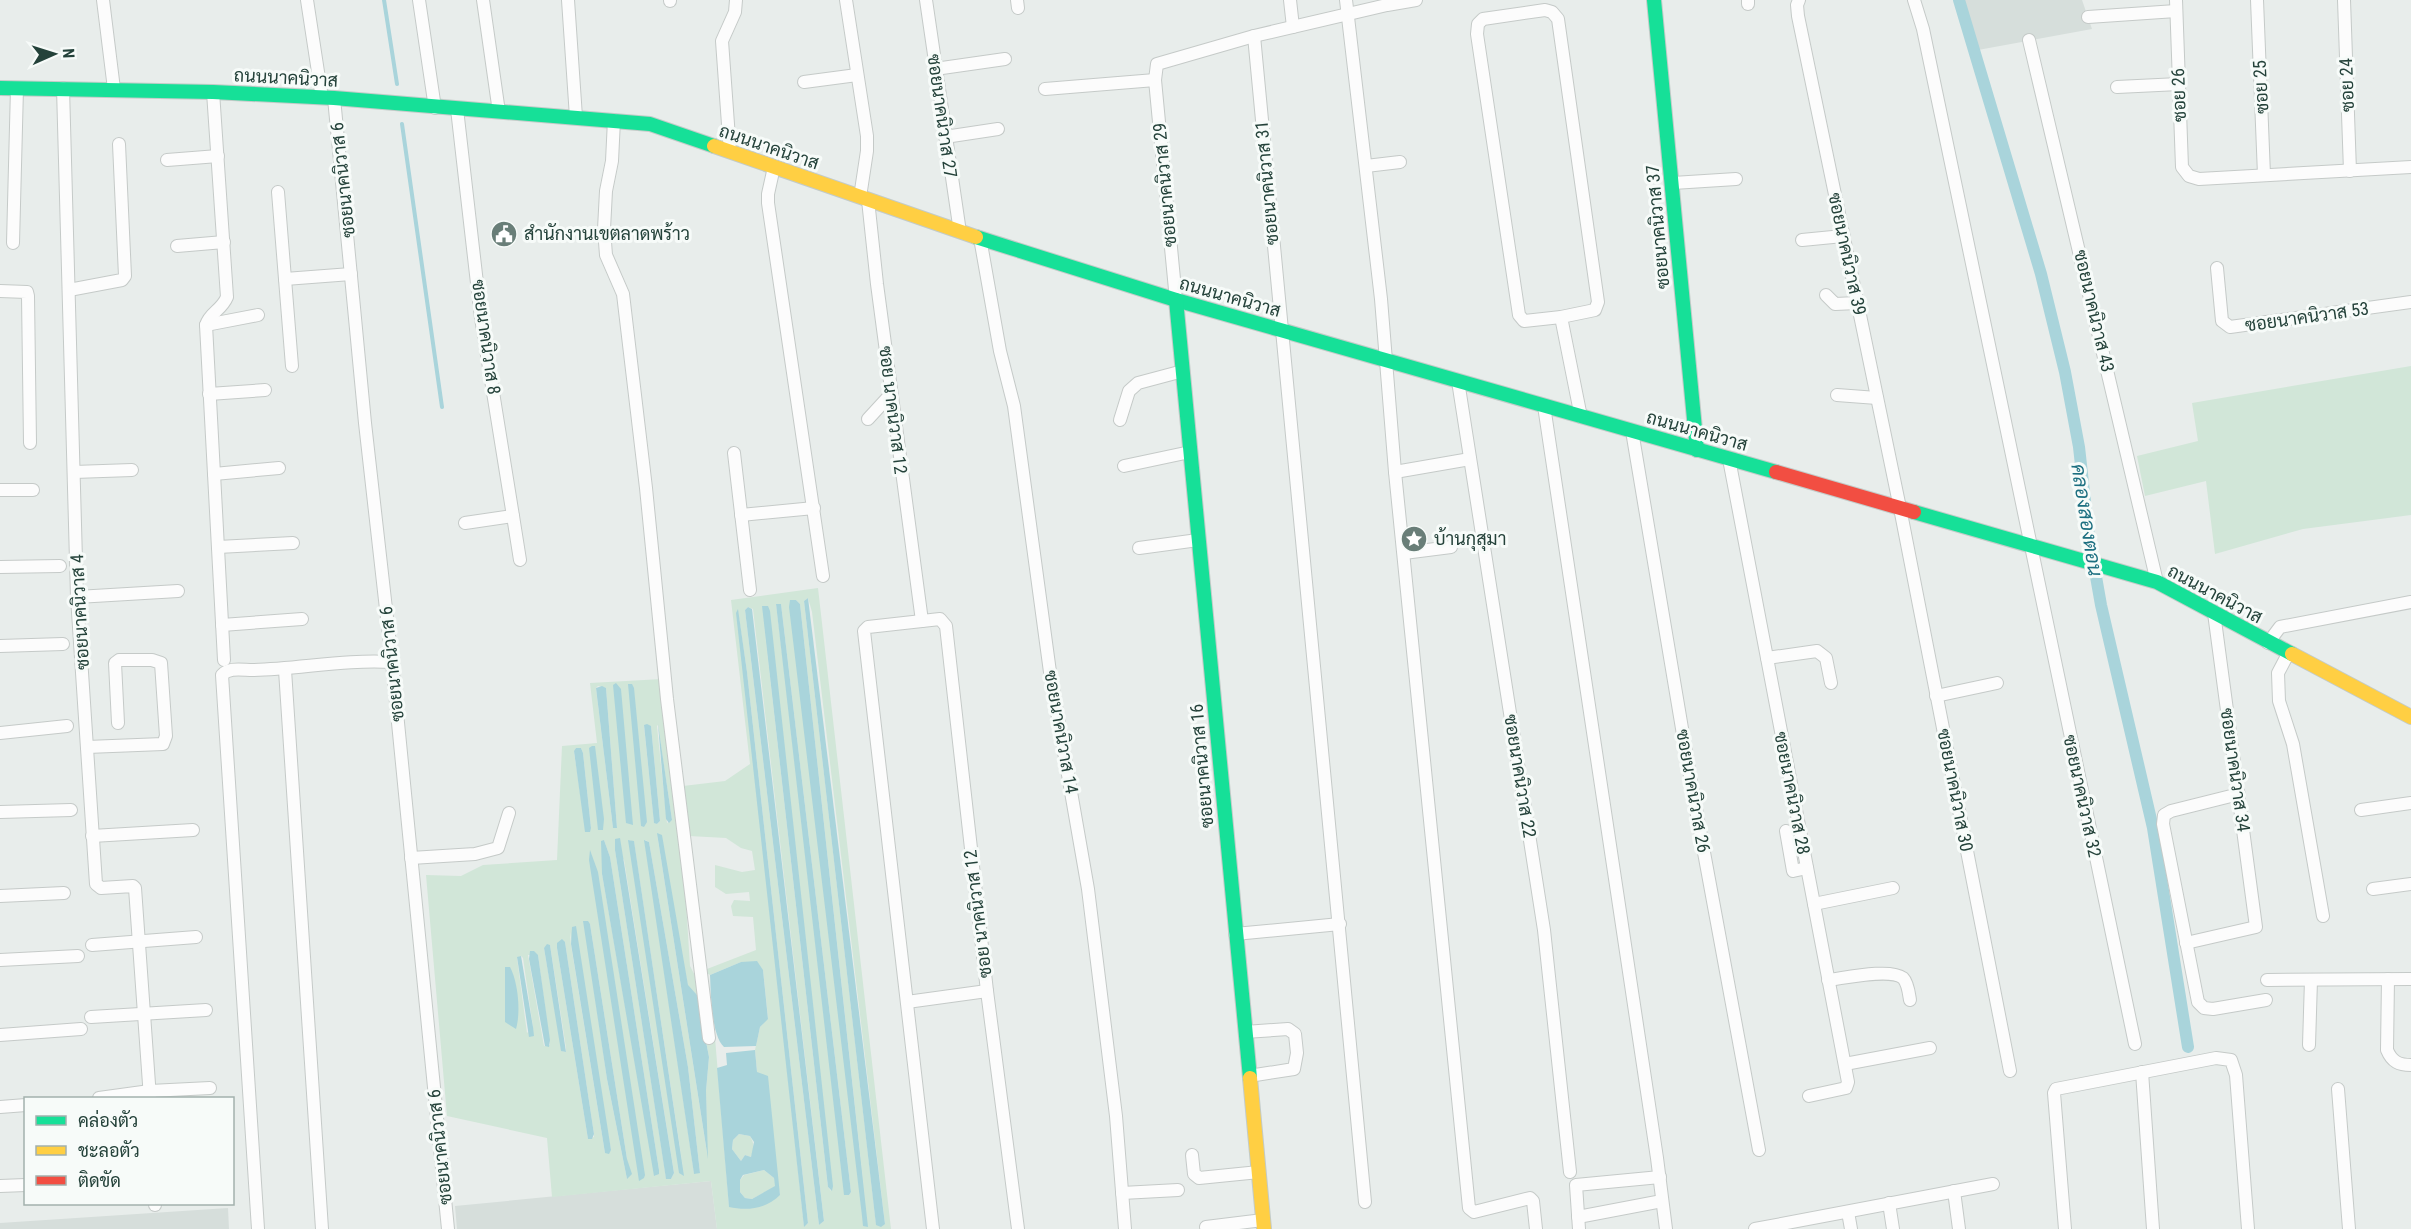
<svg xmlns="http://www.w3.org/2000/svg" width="2411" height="1229" viewBox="0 0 2411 1229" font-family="'Roboto Condensed',Sarabun,sans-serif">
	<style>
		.built { fill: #d6dedb }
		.green { fill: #d1e6d8; fill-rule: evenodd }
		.water { fill: #a9d4db; fill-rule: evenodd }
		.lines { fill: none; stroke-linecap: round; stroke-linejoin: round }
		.stream { stroke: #a9d4db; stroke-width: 4 }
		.canal { stroke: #a9d4db; stroke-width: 12 }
		.street-casing { stroke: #c5cac8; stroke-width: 14 }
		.fast-casing { stroke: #c3cbc8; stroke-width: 16 }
		.slow-casing { stroke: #c3cbc8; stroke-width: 16 }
		.jam-casing { stroke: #c3cbc8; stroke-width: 16 }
		.street { stroke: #fcfcfc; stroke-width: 12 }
		.fast { stroke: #16e098; stroke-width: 14 }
		.slow { stroke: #ffcf43; stroke-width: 14 }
		.jam { stroke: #f24e42; stroke-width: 14 }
		.labels { text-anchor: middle; stroke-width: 6; stroke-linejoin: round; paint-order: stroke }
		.street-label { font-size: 18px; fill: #24423a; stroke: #f7fbf9 }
		.poi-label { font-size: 18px; fill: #24423a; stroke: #f7fbf9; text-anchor: start }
		.water-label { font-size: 20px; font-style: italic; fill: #1c6f80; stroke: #f7fbf9 }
	</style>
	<rect width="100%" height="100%" fill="#e8edeb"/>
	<g class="built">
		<polygon points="1961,0 2082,0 2092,29 1978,50"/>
		<polygon points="711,1181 717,1229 457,1229 455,1206"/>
		<polygon points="228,1208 229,1229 0,1229 0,1223"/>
	</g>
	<g class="green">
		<polygon points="2411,366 2411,515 2303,529 2215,554 2206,481 2145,496 2137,456 2198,441 2192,403"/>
		<path d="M818 588 891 1229H717L711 1181 552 1197 547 1138 447 1116 426 875 461 876 483 865 557 860 562 746 597 743 590 683 662 679 682 841 690 966 704 993 714 1026 729 1206 780 1195 757 1072 755 1050 760 1027 768 1018 763 970 741 962 710 975 707 973V969L756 950 753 917 733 916 731 906 734 900 750 901 749 892 726 894 715 887V865L742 872 755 870 752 851 741 848 726 838 689 836 683 786 725 781 750 764 731 600ZM808 598 812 612 885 1224H876L804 601ZM796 600 800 604 866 1208ZM776 604H781L851 1192 849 1195ZM762 606 831 1191 828 1187ZM748 607 753 609 824 1221 819 1225 745 610ZM738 611 747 672 808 1223 804 1226ZM598 686 606 688 617 828H613L596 688ZM658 725 672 820 667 823 657 726ZM644 726H651L660 821 657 824 654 822ZM576 748H581L583 753 591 828 586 832 574 752ZM657 833 688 986 697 995 709 1057 706 1091 707 1153ZM604 840 610 857 659 1170 655 1176 602 874ZM629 840 634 842 684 1175ZM645 840 649 842 688 1067 700 1173H694ZM615 850 624 860 674 1173 671 1179 666 1178ZM584 921 590 924 627 1159V1179L607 1079ZM570 932 611 1150 605 1153 571 945ZM565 942 594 1134V1137L588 1139 557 948V943ZM550 945 566 1048V1052L562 1051 546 960 544 948ZM528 955H538L550 1045 544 1046ZM521 956 523 958 533 1027 527 1033 517 958Z"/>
		<path d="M739 1134 750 1136C754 1143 755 1149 751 1157L745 1155 741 1161 732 1149 733 1140Z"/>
		<polygon points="764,1170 774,1178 776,1186 752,1199 745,1198 740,1192 740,1180 744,1175"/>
	</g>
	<g class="water">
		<polygon points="808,598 885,1224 881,1227 876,1225 804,601"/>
		<polygon points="790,600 796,600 800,604 868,1227 863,1226 862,1216 789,607"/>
		<polygon points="776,604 781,604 851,1192 849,1195 844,1195"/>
		<polygon points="762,606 768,606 770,611 833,1186 832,1191 828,1187"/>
		<polygon points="748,607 752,609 824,1221 819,1225 745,610"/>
		<polygon points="738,609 747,672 808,1223 804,1227 736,613"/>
		<polygon points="616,683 621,689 633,825 626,823 613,685"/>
		<polygon points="628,684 632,684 634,688 647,822 644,827 641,826"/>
		<polygon points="602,686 606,688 617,828 613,828 596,688"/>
		<polygon points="647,724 651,726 660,821 657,824 654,823 644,725"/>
		<polygon points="658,724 672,820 669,823 666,819"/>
		<polygon points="592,746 595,746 604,819 603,830 598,830 589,748"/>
		<polygon points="576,748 581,748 583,753 591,828 590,832 585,832 574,751"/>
		<polygon points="657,833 662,835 688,985 697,995 709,1057 706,1091 708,1159"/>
		<polygon points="620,838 674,1173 671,1179 666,1179 615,850 615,839"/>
		<polygon points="604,840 610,857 659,1170 659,1174 654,1176 602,874 601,841"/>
		<polygon points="628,840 634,841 684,1176 679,1173"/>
		<polygon points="644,840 649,842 688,1067 700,1173 694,1174"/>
		<polygon points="590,850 598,872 645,1175 644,1178 639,1181 589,860"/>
		<polygon points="583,921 588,921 590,924 627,1159 632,1174 627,1179 607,1079"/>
		<polygon points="576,926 611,1150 609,1154 605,1153 571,944 572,927"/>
		<polygon points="562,939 565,942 594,1134 592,1139 588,1139 557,948 557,943"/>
		<polygon points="547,944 550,945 566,1052 561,1051 546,960 544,948"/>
		<polygon points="530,951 534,951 538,955 550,1040 549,1047 545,1046 529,959"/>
		<polygon points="521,956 533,1027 534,1036 529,1037 517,957"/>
		<path d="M757 961 763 970 768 1019 760 1027 756 1046 724 1047C711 1035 711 993 710 975L741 962Z"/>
		<path d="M505 967H510C518 982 521 1012 516 1029L505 1022Z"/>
		<path d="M755 1050 757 1072 768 1076 780 1195C766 1209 747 1211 729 1207L717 1068 727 1065 726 1053ZM739 1134 750 1136 754 1142 751 1157 745 1155 741 1161 732 1149 733 1140ZM764 1170 774 1178 775 1186 752 1199 745 1198 740 1192V1180L743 1175Z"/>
	</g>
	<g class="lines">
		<g class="stream">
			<polyline points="384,0 397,84"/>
			<polyline points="402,124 442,407"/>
		</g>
		<polyline class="canal" points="1959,0 2041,274 2065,372 2079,447 2089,537 2101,605 2153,828 2188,1047"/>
		<defs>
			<g id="street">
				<polyline points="103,0 114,89"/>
				<polyline points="307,0 322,98"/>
				<polyline points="419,0 435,108"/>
				<polyline points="483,0 499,112"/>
				<polyline points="568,0 576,117"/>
				<polyline points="670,0 670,1"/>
				<polyline points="846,0 867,136 867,151 860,197"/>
				<polyline points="926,0 960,232"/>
				<polyline points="1017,0 1018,8"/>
				<polyline points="1290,0 1293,27"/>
				<polyline points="1346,0 1381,299 1395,472 1469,1208 1474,1212 1530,1198 1533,1201 1536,1229"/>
				<polyline points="1748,0 1748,4"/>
				<polyline points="1799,0 1797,5 1798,16 1900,508 2010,1071"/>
				<polyline points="1914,0 1923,29 2135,1044"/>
				<polyline points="2176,0 2182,167 2189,176 2199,179 2411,167"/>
				<polyline points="2257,0 2264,175"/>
				<polyline points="2344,0 2350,171"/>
				<polygon points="1545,10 1552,12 1558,19 1598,302 1595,310 1561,317 1524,321 1519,315 1477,34 1478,24 1483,19"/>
				<polyline points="2088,17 2176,11"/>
				<polyline points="1254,36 1365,1202"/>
				<polyline points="2029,40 2157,582"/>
				<polyline points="935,69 1005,59"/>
				<polyline points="804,82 857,75"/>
				<polyline points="2117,87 2179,84"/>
				<polyline points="63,88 77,597 96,884 101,888 133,886 135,888 150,1098"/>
				<polyline points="1045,89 1155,80"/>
				<path d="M213 92 227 297C221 311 210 312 206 325L224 660"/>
				<polyline points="334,98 365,423 392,662 448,1229"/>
				<polyline points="457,109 481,318 513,516 465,523"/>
				<polyline points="614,120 612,161 606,191 604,229 606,255 623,294 646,488 667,699 709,1038"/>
				<polyline points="945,137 998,129"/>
				<polyline points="730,152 722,41 735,12 736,0"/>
				<polyline points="167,160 218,156"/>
				<polyline points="1366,166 1400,162"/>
				<polyline points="774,167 768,194 768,203 823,576"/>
				<polyline points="1673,183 1736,179"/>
				<polyline points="278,192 292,366"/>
				<polyline points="868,200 877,284 922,621"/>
				<polyline points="980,238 1000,351 1014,406 1050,672 1088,889 1116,1116 1125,1229"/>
				<polyline points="1802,240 1843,236"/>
				<polyline points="13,243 17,88"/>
				<polyline points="177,246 224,242"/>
				<polyline points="2217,268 2222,321 2230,327 2411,302"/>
				<polyline points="285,279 351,274"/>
				<polyline points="69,290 122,280 125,276 119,144"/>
				<polyline points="0,291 27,292 28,296 30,443"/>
				<polyline points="1826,295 1835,304 1857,303"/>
				<polyline points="1176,300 1155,80 1157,64 1254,36 1387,5 1416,0"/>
				<polyline points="1561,317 1581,417"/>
				<polyline points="206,325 258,315"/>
				<polyline points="1458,381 1544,930 1570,1172"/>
				<polyline points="209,394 265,390"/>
				<polyline points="1837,395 1877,398"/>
				<polyline points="1544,406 1657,1158 1666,1229"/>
				<polyline points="868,419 891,394"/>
				<polyline points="1120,420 1129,391 1138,383 1183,371"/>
				<polyline points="1632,431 1691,782 1759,1150"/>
				<polyline points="734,453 750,590"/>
				<polyline points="1729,459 1848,1082 1846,1088 1809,1096"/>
				<polyline points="1124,466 1190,452"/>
				<polyline points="74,472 132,470"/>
				<polyline points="1395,472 1470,459"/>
				<polyline points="214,474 279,468"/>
				<polyline points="0,490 33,490"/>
				<polyline points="741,515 814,508"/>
				<polyline points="513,516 520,560"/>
				<polyline points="218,547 293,543"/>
				<polyline points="1139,548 1198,540"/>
				<polyline points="1404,553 1451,547"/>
				<polyline points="0,567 60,566"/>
				<polyline points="77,597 178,591"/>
				<polyline points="222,625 302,619"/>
				<polyline points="2268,643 2280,627 2411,602"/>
				<polyline points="0,646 63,644"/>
				<polyline points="2288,654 2278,673 2279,701 2293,744 2323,916"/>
				<polyline points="1767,658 1817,651 1826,658 1831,683"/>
				<polyline points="285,670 322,1229"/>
				<polyline points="1936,696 1997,683"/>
				<polyline points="0,733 67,726"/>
				<polyline points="87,747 163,744 166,736 161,663 152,660 119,660 115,663 118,723"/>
				<polyline points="2239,794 2171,811 2164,815 2163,824 2198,1002 2204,1008 2213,1009 2266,1000"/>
				<polyline points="2361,810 2411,803"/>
				<polyline points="0,812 71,810"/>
				<polyline points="1786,831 1793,871 1807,868"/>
				<polyline points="92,836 193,830"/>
				<polyline points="411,858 475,854 498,848 509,813"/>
				<polyline points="2373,889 2411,884"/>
				<polyline points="0,896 64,893"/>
				<polyline points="1814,904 1893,888"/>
				<polyline points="1235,934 1340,924"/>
				<polyline points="2186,943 2256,927 2214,613"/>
				<polyline points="92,945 196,937"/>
				<polyline points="0,960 78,956"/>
				<path d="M2388 979 2387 1050C2392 1062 2399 1065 2411 1065"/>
				<path d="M1828 980C1845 978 1890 968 1903 978 1908 983 1909 994 1910 1000"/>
				<polyline points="2267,980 2411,979"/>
				<polyline points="907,1002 987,991"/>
				<polyline points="91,1017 206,1010"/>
				<polyline points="1245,1032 1288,1029 1295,1034 1297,1053 1294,1069 1249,1076"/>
				<polyline points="0,1035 81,1029"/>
				<polyline points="2309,1045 2311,980"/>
				<polyline points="1845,1064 1930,1048"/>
				<polyline points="2142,1072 2153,1229"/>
				<polyline points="2338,1089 2349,1229"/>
				<polyline points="99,1098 150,1091 210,1088"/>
				<polyline points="0,1107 26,1105"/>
				<polyline points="1192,1155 1194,1174 1199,1178 1259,1172"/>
				<polyline points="0,1186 26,1185"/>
				<polyline points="1954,1191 1959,1229"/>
				<polyline points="1122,1193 1178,1190"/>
				<polyline points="1889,1203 1893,1229"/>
				<polyline points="155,1204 155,1205"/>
				<polyline points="1848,1212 1851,1229"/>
				<polyline points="1578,1217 1662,1201"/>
				<polyline points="1206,1227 1263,1220"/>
				<path d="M258 1229 222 675C229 667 242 670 253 670 299 669 346 659 392 662"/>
				<polyline points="933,1229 864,631 868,627 940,619 946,626 987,991 1018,1229"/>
				<polyline points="1579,1229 1576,1185 1660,1177"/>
				<polyline points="1755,1229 1993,1184"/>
				<polyline points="2065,1229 2054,1093 2056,1089 2216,1058 2231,1060 2236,1075 2248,1229"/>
			</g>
			<g id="fast">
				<polyline points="1654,0 1697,450"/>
				<polyline points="0,88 213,92 334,98 650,124 714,146"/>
				<polyline points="976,237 1176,300 1776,472"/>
				<polyline points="1176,300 1250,1078"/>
				<polyline points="1914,512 2157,582 2292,654"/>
			</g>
			<g id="slow">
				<polyline points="714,146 976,237"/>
				<polyline points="2292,654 2411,717"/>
				<polyline points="1250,1078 1264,1229"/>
			</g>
			<polyline id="jam" points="1776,472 1914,512"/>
		</defs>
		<use href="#street" class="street-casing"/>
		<use href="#fast" class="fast-casing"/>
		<use href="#slow" class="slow-casing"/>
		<use href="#jam" class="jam-casing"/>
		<use href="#street" class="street"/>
		<use href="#fast" class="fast"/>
		<use href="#slow" class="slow"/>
		<use href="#jam" class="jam"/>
	</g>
	<defs>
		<symbol id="civic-disc" viewBox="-11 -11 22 22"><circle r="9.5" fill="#697e78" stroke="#f7fbf9"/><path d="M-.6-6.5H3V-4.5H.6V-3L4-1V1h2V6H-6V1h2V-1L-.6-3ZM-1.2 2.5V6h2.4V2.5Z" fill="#fff"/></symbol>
		<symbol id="sight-disc" viewBox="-11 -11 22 22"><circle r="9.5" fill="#697e78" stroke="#f7fbf9"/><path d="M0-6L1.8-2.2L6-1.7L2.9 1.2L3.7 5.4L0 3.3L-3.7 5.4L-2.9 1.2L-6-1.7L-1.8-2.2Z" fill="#fff"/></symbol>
	</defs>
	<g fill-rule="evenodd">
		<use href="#civic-disc" x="489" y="219" width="30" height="30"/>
		<use href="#sight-disc" x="1399" y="524" width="30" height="30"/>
	</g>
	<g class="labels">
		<g class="street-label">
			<text transform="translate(286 78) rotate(3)" y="6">ถนนนาคนิวาส</text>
			<text transform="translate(2347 85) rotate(-92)" y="6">ซอย 24</text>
			<text transform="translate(2261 87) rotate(-93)" y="6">ซอย 25</text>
			<text transform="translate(2179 95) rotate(-92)" y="6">ซอย 26</text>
			<text transform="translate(942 116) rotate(82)" y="6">ซอยนาคนิวาส 27</text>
			<text transform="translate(769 147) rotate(19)" y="6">ถนนนาคนิวาส</text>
			<text transform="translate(343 180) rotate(-96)" y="6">ซอยนาคนิวาส 6</text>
			<text transform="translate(1267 183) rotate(-95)" y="6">ซอยนาคนิวาส 31</text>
			<text transform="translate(1165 185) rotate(-95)" y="6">ซอยนาคนิวาส 29</text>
			<text transform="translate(1658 227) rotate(-95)" y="6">ซอยนาคนิวาส 37</text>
			<text transform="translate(1847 254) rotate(78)" y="6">ซอยนาคนิวาส 39</text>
			<text transform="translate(1230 297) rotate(16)" y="6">ถนนนาคนิวาส</text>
			<text transform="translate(2094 311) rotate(77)" y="6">ซอยนาคนิวาส 43</text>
			<text transform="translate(2307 317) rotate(-8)" y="6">ซอยนาคนิวาส 53</text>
			<text transform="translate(486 337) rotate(82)" y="6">ซอยนาคนิวาส 8</text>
			<text transform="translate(893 410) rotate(83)" y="6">ซอย นาคนิวาส 12</text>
			<text transform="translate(1697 431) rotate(16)" y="6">ถนนนาคนิวาส</text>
			<text transform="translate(2215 594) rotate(28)" y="6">ถนนนาคนิวาส</text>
			<text transform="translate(80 612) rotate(-93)" y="6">ซอยนาคนิวาส 4</text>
			<text transform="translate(392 664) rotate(-96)" y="6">ซอยนาคนิวาส 6</text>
			<text transform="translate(1061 732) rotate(80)" y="6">ซอยนาคนิวาส 14</text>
			<text transform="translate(1202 766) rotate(-95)" y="6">ซอยนาคนิวาส 16</text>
			<text transform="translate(2235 770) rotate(82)" y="6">ซอยนาคนิวาส 34</text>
			<text transform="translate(1520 776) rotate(81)" y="6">ซอยนาคนิวาส 22</text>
			<text transform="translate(1955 790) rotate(79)" y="6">ซอยนาคนิวาส 30</text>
			<text transform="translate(1693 791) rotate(80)" y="6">ซอยนาคนิวาส 26</text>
			<text transform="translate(1792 793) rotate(79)" y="6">ซอยนาคนิวาส 28</text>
			<text transform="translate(2082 796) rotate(78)" y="6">ซอยนาคนิวาส 32</text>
			<text transform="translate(978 914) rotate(-97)" y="6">ซอย นาคนิวาส 12</text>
			<text transform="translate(440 1147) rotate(-96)" y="6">ซอยนาคนิวาส 6</text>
		</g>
		<g class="poi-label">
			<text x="524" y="240">สำนักงานเขตลาดพร้าว</text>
			<text x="1434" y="545">บ้านกุสุมา</text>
		</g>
		<g class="water-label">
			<text transform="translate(2087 520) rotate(81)" y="7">คลองสองตอน</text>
		</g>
	</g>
	<rect x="24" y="1097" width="210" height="108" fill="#f7fbf9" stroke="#a3b1ad" stroke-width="1.5"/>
	<rect x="36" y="1116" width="30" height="9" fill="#16e098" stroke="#a3b1ad" stroke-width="1.5"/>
	<text x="78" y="1127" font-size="18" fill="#24423a">คล่องตัว</text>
	<rect x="36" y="1146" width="30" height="9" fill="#ffcf43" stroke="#a3b1ad" stroke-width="1.5"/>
	<text x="78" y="1157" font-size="18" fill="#24423a">ชะลอตัว</text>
	<rect x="36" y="1176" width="30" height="9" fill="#f24e42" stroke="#a3b1ad" stroke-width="1.5"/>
	<text x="78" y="1187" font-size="18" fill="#24423a">ติดขัด</text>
	<g transform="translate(54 54) rotate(87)" stroke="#f7fbf9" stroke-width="4.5" paint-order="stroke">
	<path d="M0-4.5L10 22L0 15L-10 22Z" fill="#24423a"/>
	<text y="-9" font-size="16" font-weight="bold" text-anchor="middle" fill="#24423a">N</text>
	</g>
</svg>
